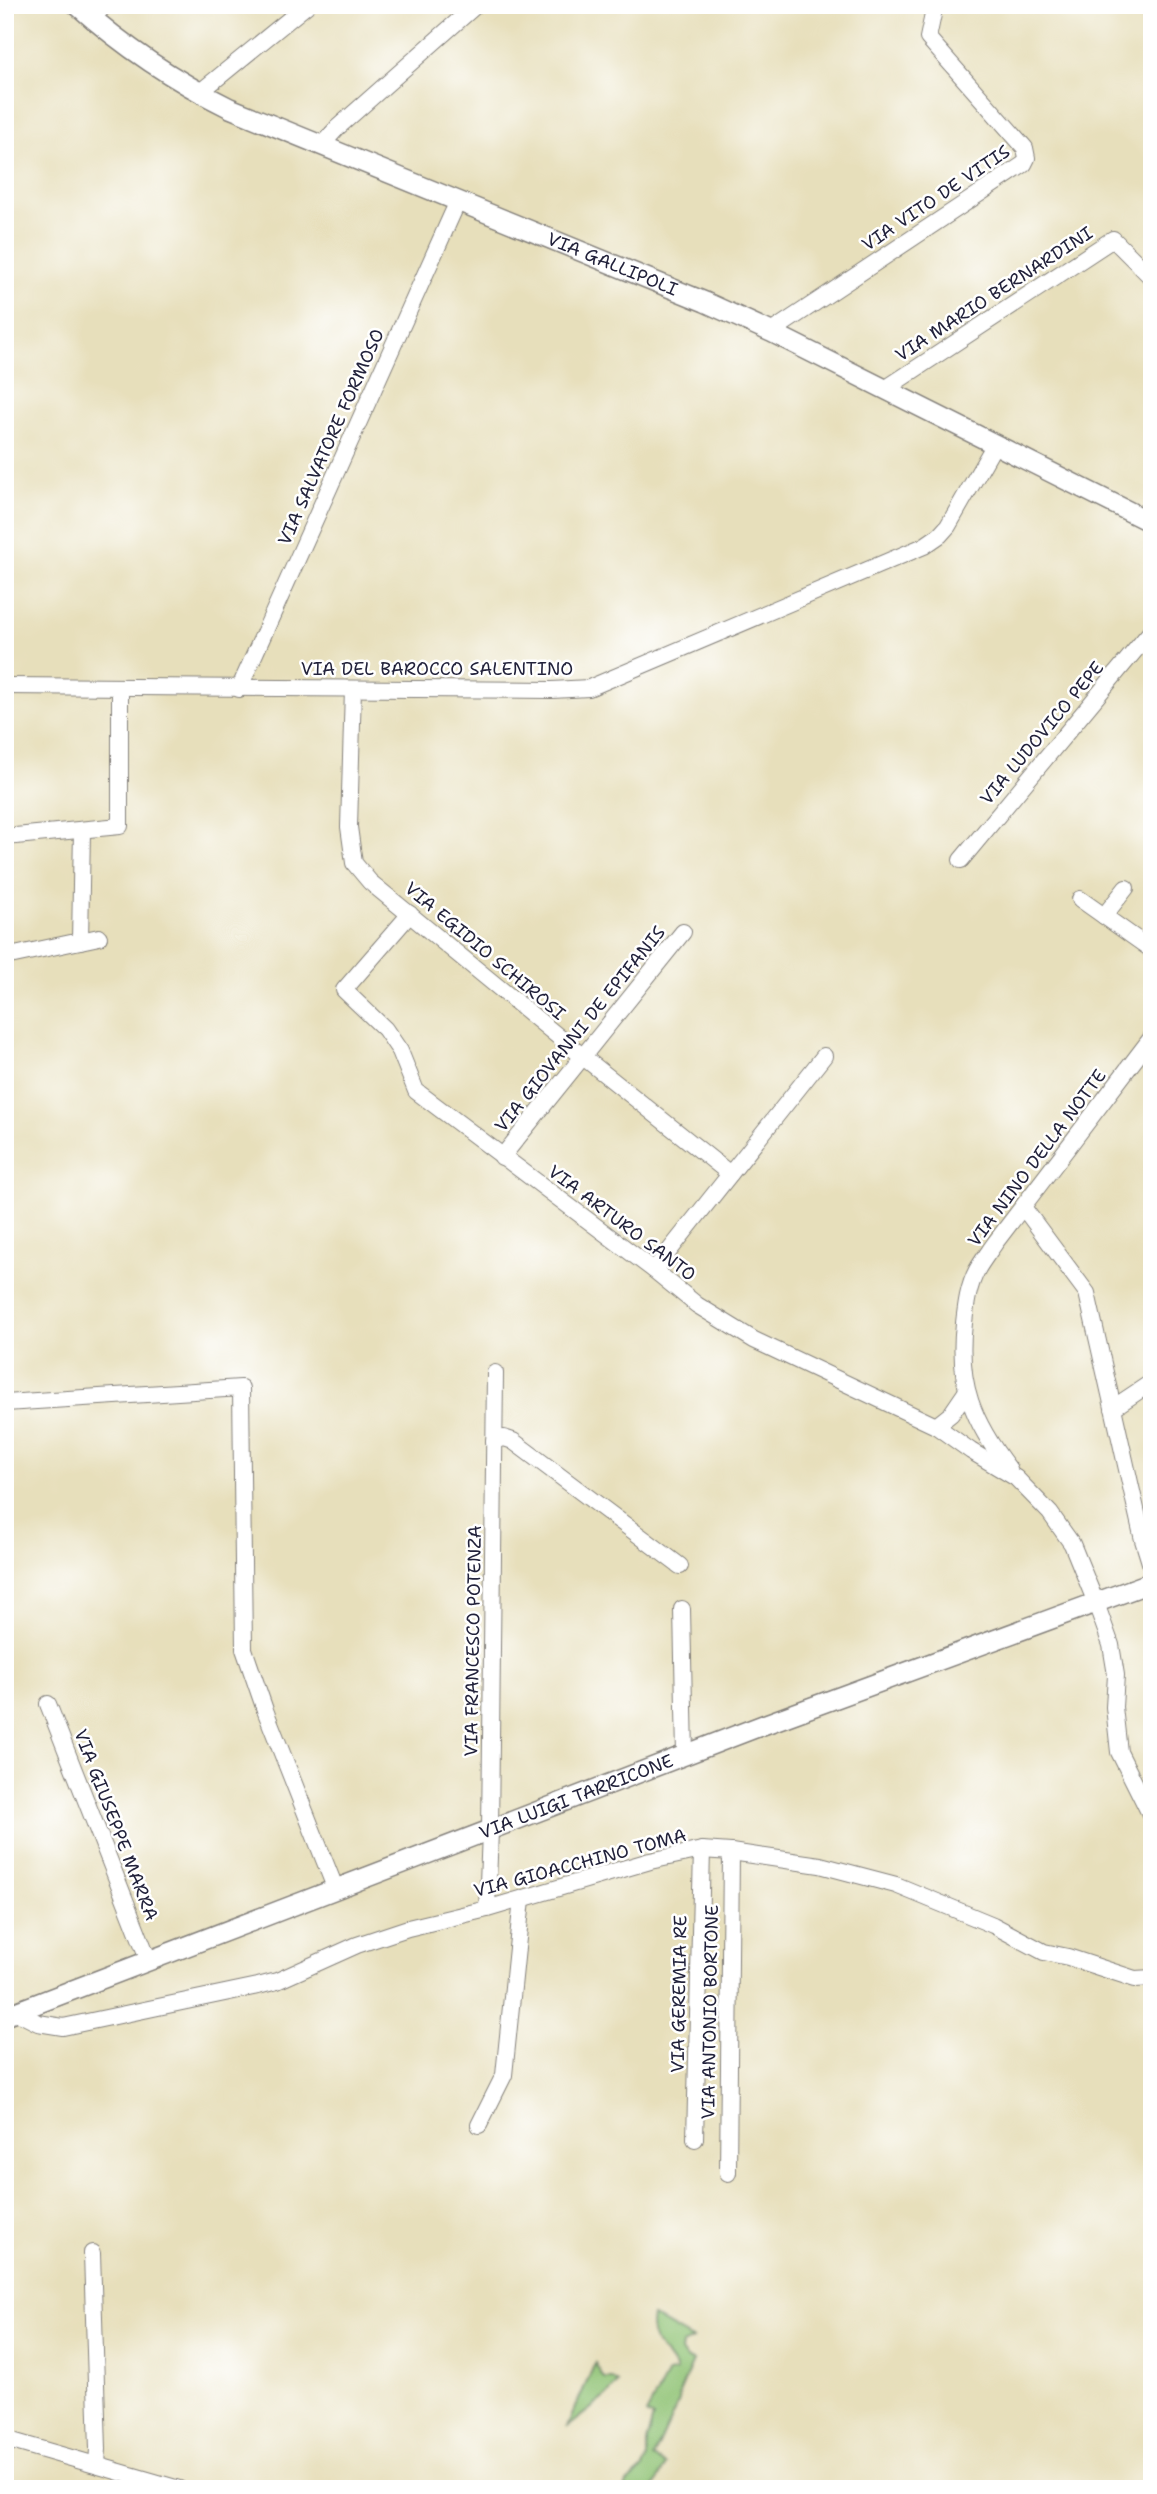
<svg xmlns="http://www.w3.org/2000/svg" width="1157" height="2494" viewBox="0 0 1157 2494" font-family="'Shantell Sans',sans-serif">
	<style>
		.green { fill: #90c374; stroke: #597258; stroke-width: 2 }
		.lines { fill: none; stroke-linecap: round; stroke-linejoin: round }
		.minor-casing { stroke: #84807b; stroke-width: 18 }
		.major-casing { stroke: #84807b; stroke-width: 22 }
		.minor { stroke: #fff; stroke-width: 16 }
		.major { stroke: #fff; stroke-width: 19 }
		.labels { text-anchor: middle; stroke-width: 5; stroke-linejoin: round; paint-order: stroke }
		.street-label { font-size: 18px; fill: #22223b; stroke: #fff }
	</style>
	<rect width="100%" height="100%" fill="#fff"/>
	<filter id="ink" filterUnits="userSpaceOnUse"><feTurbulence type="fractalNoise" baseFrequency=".0143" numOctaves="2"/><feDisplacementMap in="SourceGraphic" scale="14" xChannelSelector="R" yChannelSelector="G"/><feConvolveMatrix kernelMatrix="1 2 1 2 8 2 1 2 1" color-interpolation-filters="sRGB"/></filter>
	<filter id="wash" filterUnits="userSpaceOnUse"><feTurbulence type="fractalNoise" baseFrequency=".00686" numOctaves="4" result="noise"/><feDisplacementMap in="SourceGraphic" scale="28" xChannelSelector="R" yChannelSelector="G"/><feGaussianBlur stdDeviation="1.57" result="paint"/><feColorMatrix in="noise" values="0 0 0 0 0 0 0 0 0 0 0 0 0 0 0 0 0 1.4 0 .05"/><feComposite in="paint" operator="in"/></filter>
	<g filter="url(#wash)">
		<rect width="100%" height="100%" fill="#e7dfbb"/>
		<g class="green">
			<path d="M652 2316 692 2339 682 2345 681 2352 686 2359 693 2361 680 2391 679 2401 653 2458 666 2465 653 2489H625L627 2483 642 2470 647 2459V2439L653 2418 646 2414 668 2373 676 2371C671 2351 646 2349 652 2316Z"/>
			<polygon points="595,2363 604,2379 613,2379 618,2383 607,2396 567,2427"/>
		</g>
	</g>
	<g filter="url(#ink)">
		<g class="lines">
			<defs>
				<g id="minor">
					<polyline points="91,18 106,5"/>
					<polyline points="199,93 307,5"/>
					<polyline points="321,146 337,128 476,5"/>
					<polyline points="771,332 1024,164 1027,158 1025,148 928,38 935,5"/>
					<polyline points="885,389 1113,239 1152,278"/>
					<polyline points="5,686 552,690 589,688 924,546 940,535 948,526 995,444"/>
					<polyline points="239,689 458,201"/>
					<polyline points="353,689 349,827 354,863 370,882 582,1056 730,1174"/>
					<polyline points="5,837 120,826 120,688"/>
					<polyline points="961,860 1152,630"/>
					<polyline points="1080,899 1152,950"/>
					<polyline points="410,914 344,990 385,1029 400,1051 416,1091 654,1270 697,1305 754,1340 936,1426 971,1451 1016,1478 1050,1513 1072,1544 1096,1603 1111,1645 1116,1675 1114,1707 1119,1752 1152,1818"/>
					<polyline points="1104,916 1126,888"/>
					<polyline points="80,941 82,830"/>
					<polyline points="5,957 99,937"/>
					<polyline points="502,1157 683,932"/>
					<polyline points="1023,1207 1087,1293 1143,1540 1152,1569"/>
					<polyline points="654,1270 824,1056"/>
					<polyline points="5,1403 241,1388 244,1649 265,1710 336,1890"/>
					<polyline points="1113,1408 1152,1382"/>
					<polyline points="936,1426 951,1414 966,1392"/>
					<polyline points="494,1441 504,1438 513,1441 680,1566"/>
					<path d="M1009 1469C973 1422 957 1384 964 1323 966 1305 968 1287 977 1270 982 1261 989 1252 995 1243L1152 1037"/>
					<polyline points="682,1609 685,1756"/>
					<polyline points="48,1704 149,1961"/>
					<polyline points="487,1909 490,1831 495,1373"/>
					<polyline points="16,2012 38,2023 63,2027 258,1986 277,1981 357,1945 408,1928 487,1909 650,1861 702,1850 731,1852 820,1865 896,1885 993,1925 1044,1952 1068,1957 1135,1979 1152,1978"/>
					<polyline points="479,2125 504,2075 522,1899"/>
					<polyline points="695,2139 702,1850"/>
					<polyline points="728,2173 731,1852"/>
					<polyline points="92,2253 98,2449 97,2464"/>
					<polyline points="5,2439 179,2489"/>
				</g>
				<g id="major">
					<path id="s1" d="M77 5C123 46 175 81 230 108L705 302 771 332 1152 523"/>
					<path id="s2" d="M5 2016 763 1725 1152 1582"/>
				</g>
			</defs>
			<use href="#minor" class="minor-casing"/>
			<use href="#major" class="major-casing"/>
			<use href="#minor" class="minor"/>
			<use href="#major" class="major"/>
		</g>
	</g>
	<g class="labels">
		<g class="street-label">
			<text transform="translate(936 198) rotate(-34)" y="6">VIA VITO DE VITIS</text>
			<text dy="6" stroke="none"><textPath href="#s1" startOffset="598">VIA GALLIPOLI</textPath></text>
			<text transform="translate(994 294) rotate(-33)" y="6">VIA MARIO BERNARDINI</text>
			<text transform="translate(331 437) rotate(-66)" y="6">VIA SALVATORE FORMOSO</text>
			<text x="437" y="675">VIA DEL BAROCCO SALENTINO</text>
			<text transform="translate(1042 733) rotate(-50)" y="6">VIA LUDOVICO PEPE</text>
			<text transform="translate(485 951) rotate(40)" y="6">VIA EGIDIO SCHIROSI</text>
			<text transform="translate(580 1029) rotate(-51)" y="6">VIA GIOVANNI DE EPIFANIS</text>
			<text transform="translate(1037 1158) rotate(-53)" y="6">VIA NINO DELLA NOTTE</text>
			<text transform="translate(622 1223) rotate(37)" y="6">VIA ARTURO SANTO</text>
			<text transform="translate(473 1641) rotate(-89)" y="6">VIA FRANCESCO POTENZA</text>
			<text dy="6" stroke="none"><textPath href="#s2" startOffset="612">VIA LUIGI TARRICONE</textPath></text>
			<text transform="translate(116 1825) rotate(69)" y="6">VIA GIUSEPPE MARRA</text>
			<text transform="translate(580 1863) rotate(-15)" y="6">VIA GIOACCHINO TOMA</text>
			<text transform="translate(679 1994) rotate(-89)" y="6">VIA GEREMIA RE</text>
			<text transform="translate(710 2012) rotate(-89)" y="6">VIA ANTONIO BORTONE</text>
		</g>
	</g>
	<rect width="1157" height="2494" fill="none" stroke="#fff" stroke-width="28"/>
</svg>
